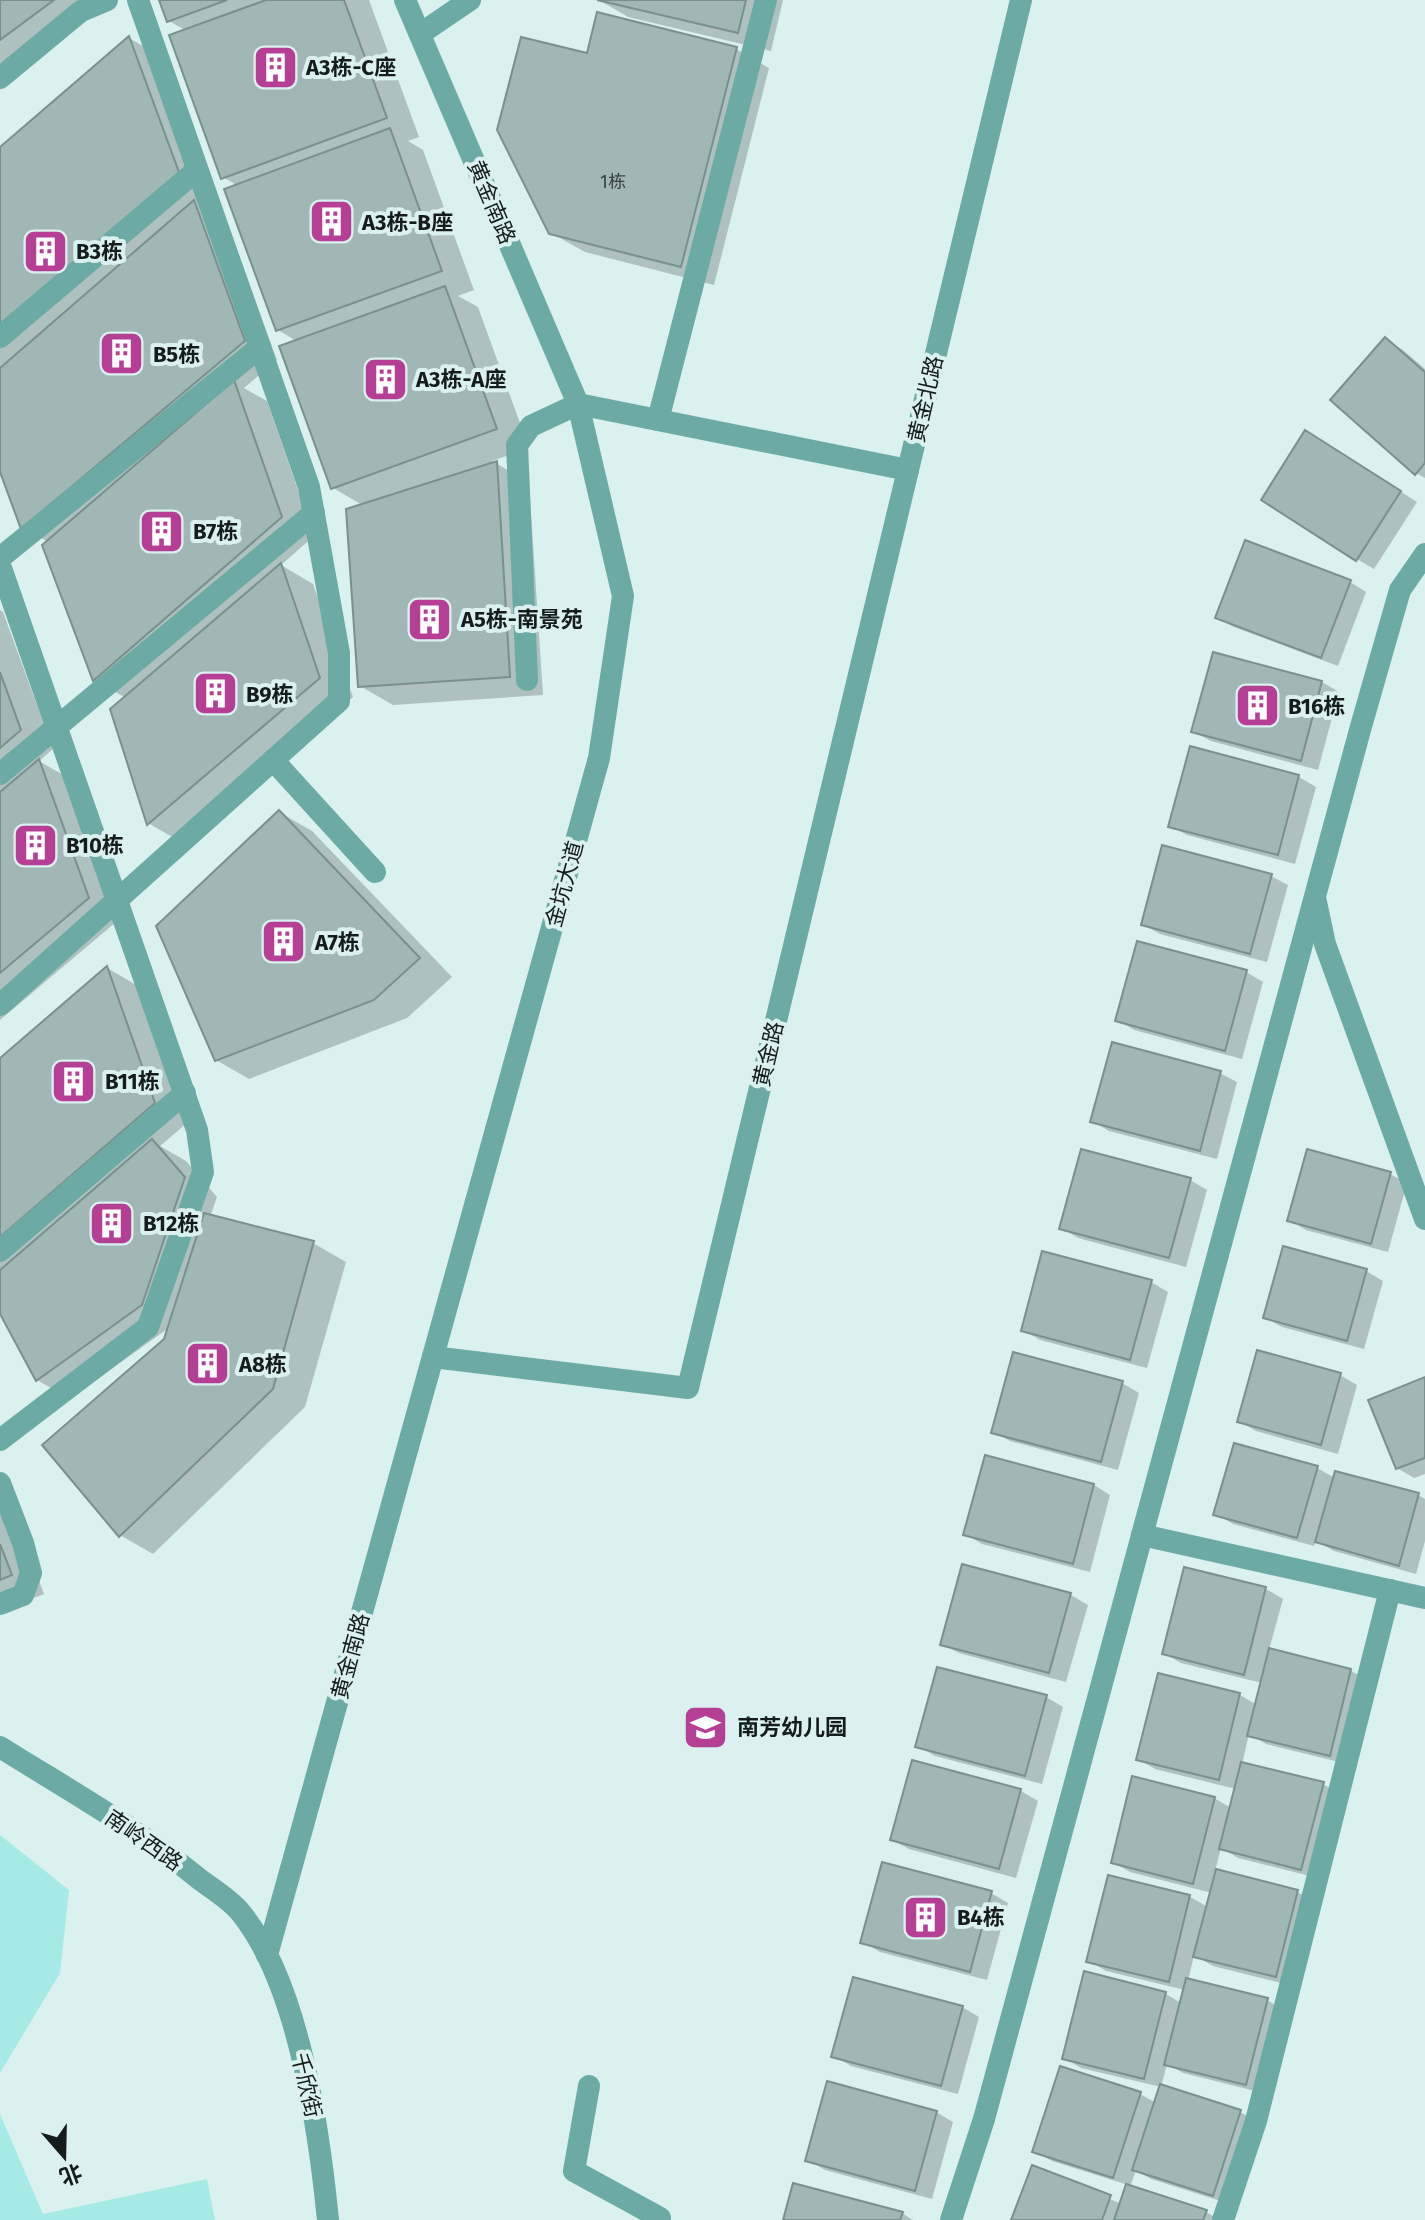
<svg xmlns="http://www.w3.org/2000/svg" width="1425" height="2220" viewBox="0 0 1425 2220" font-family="'Fira Sans','Noto Sans SC',sans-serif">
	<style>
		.green { fill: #a6eae5 }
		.shadow { fill: #0003 }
		.building { fill: #a0b7b5; stroke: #7a908e; stroke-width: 2 }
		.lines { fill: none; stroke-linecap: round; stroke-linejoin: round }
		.minor { stroke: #6caaa5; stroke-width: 22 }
		.tertiary { stroke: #6caaa5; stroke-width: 22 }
		.labels { text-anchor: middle; stroke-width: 8; stroke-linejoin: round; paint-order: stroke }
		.number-label { font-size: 18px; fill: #374342 }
		.poi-label { font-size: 22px; font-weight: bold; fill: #141c1c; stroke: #daf1ef; text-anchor: start }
		.street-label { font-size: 22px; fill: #141c1c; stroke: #daf1ef }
	</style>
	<rect width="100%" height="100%" fill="#daf1ef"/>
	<g class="green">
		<polygon points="0,1835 69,1890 60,1973 0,2073"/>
		<polygon points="0,2114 43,2214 207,2179 215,2220 0,2220"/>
	</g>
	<g class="shadow">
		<polygon points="0,0 85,0 0,82"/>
		<polygon points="161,0 369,0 419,137 408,141 423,150 474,290 458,296 478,307 529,448 492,461 529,482 543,695 393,705 360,686 364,506 333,488 298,342 278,330 238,186 223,177 187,31 169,21"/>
		<polygon points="599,0 783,0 771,51 628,17"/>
		<polygon points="129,38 162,57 227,222 277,360 244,388 267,401 314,536 281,565 313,584 353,697 181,842 148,823 126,698 94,680 44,545 48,542 23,528 0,466 0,150"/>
		<polygon points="736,49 769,68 714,285 585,252 551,233 589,56"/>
		<polygon points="1386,340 1403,350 1425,369 1425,478 1416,473"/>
		<polygon points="1323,442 1417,502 1374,569 1357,559"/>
		<polygon points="1350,582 1366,592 1338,666 1234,627 1218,618"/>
		<polygon points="0,610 3,612 53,749 39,761 72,780 122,917 0,1020"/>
		<polygon points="1322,682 1339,692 1318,770 1211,741 1194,732"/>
		<polygon points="1191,748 1299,777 1316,787 1295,864 1187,835 1170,826"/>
		<polygon points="279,812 312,831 452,977 407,1018 249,1079 216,1060"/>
		<polygon points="1271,876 1288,885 1267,962 1160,934 1143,924"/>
		<polygon points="107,968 140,987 187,1123 160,1146 186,1161 217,1197 210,1217 313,1243 346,1262 305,1407 153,1554 120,1535 170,1327 70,1399 37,1380 0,1310 0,1060"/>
		<polygon points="1246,972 1263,982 1242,1059 1134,1030 1118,1020"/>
		<polygon points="1220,1073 1237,1082 1217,1159 1109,1131 1092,1121"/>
		<polygon points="1390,1174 1407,1183 1388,1252 1306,1230 1289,1220"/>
		<polygon points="1190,1180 1207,1190 1186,1267 1078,1238 1062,1228"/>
		<polygon points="1366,1271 1383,1281 1364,1349 1282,1327 1265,1317"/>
		<polygon points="1151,1282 1168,1292 1147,1368 1040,1340 1023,1330"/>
		<polygon points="1340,1375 1357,1385 1338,1454 1256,1431 1239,1421"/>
		<polygon points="1425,1380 1425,1474 1414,1478 1397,1468"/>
		<polygon points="1122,1383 1139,1393 1118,1470 1010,1441 993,1432"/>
		<polygon points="1317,1468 1335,1478 1418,1495 1425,1499 1425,1541 1416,1574 1334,1551 1316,1541 1314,1546 1233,1524 1216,1514"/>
		<polygon points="0,1477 44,1594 0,1611"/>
		<polygon points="1094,1485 1110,1495 1090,1572 982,1544 965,1534"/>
		<polygon points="963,1567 1071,1595 1088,1605 1066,1682 959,1653 942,1644"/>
		<polygon points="1185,1569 1266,1589 1283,1599 1269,1650 1351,1671 1368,1680 1347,1764 1266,1744 1249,1734 1242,1764 1323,1784 1340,1794 1318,1878 1238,1858 1221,1848 1215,1871 1297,1892 1314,1901 1293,1986 1213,1966 1194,1955 1188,1981 1267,2000 1284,2010 1263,2093 1183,2073 1167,2064 1161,2087 1240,2112 1257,2122 1230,2204 1151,2179 1136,2170 1130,2187 1206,2212 1220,2220 1013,2220 1033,2168 1122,2204 1128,2185 1052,2161 1035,2151 1061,2069 1140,2094 1156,2103 1161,2087 1081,2068 1064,2058 1085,1974 1166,1994 1181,2003 1185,1990 1106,1971 1089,1961 1110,1877 1190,1897 1208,1907 1212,1893 1130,1872 1113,1862 1214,1798 1231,1808 1236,1789 1155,1769 1138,1759 1159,1675 1240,1695 1257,1705 1262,1683 1181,1663 1164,1653"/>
		<polygon points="1046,1697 1063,1707 1042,1784 935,1756 918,1746"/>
		<polygon points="913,1762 1021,1791 1038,1801 1016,1878 909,1849 892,1840"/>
		<polygon points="991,1893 1008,1903 987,1980 880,1952 863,1942"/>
		<polygon points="962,2007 979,2017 958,2094 851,2066 834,2056"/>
		<polygon points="936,2112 953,2122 932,2199 825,2170 808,2160"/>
		<polygon points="902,2213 913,2220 785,2220"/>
	</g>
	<g class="building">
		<polygon points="0,0 54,0 0,40"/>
		<polygon points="159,0 227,0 167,22"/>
		<polygon points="266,0 344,0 387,118 221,179 169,35"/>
		<polygon points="597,0 746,0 738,33"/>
		<polygon points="597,12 737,47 681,267 549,234 497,130 521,37 587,53"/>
		<polygon points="129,36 180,175 0,327 0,147"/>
		<polygon points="390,128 442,271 276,331 224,189"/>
		<polygon points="194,200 245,341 21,529 0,472 0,368"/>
		<polygon points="445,286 497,429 331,489 279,346"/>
		<polygon points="1385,337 1425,372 1425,463 1415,475 1330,400"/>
		<polygon points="234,380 282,517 93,681 42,545"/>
		<polygon points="1305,430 1401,491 1356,561 1261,500"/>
		<polygon points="497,461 510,677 358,687 346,509"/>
		<polygon points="1245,540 1351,580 1321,658 1215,618"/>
		<polygon points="281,563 320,678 147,825 110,709"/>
		<polygon points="1213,652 1322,681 1301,761 1191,732"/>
		<polygon points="0,672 21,730 0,748"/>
		<polygon points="1190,746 1299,775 1278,855 1168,827"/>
		<polygon points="39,759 89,898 0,973 0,792"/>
		<polygon points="279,810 420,958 374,1000 215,1061 156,926"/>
		<polygon points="1162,845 1272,874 1250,954 1141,925"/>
		<polygon points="1137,941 1247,970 1225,1051 1115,1021"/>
		<polygon points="107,966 155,1103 0,1237 0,1058"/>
		<polygon points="1112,1042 1221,1071 1200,1151 1090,1122"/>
		<polygon points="152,1139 185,1177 142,1305 36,1381 0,1314 0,1270"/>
		<polygon points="1081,1149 1191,1178 1169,1258 1059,1229"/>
		<polygon points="1307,1149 1391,1172 1371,1244 1287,1221"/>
		<polygon points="204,1213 314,1241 273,1389 119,1537 42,1445 164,1339"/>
		<polygon points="1283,1246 1367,1269 1347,1341 1263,1318"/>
		<polygon points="1042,1251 1152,1280 1130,1360 1021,1331"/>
		<polygon points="1257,1350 1341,1373 1321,1445 1237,1422"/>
		<polygon points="1013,1352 1123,1381 1101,1462 991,1433"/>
		<polygon points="1425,1377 1425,1458 1396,1469 1368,1400"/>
		<polygon points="1234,1443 1318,1466 1297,1538 1213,1515"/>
		<polygon points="985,1455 1094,1484 1073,1564 963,1535"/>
		<polygon points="1335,1471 1419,1493 1399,1566 1315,1542"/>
		<polygon points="0,1544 12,1575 0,1580"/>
		<polygon points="962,1564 1071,1593 1049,1673 940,1645"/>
		<polygon points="1184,1567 1266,1587 1244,1675 1162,1654"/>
		<polygon points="1269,1648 1351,1669 1330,1756 1247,1736"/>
		<polygon points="937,1667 1047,1695 1025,1776 915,1747"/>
		<polygon points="1158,1673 1240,1693 1219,1780 1136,1760"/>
		<polygon points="912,1760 1021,1789 999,1869 890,1840"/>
		<polygon points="1241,1762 1324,1782 1301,1870 1219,1849"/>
		<polygon points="1132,1776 1215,1797 1193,1884 1111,1863"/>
		<polygon points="882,1862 992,1891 970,1972 860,1943"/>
		<polygon points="1216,1869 1298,1890 1276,1977 1193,1957"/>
		<polygon points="1108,1875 1190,1895 1169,1982 1086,1962"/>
		<polygon points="1084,1971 1166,1992 1144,2079 1062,2059"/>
		<polygon points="853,1977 963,2006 941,2086 831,2057"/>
		<polygon points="1186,1978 1268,1998 1246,2085 1164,2065"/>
		<polygon points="1060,2066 1141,2092 1113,2178 1032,2152"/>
		<polygon points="827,2081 937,2111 915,2191 805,2161"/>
		<polygon points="1160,2084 1241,2110 1213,2196 1132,2170"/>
		<polygon points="1032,2165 1111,2195 1102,2220 1011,2220"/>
		<polygon points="793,2183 903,2212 900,2220 783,2220"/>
		<polygon points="1126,2184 1207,2210 1203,2220 1114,2220"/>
	</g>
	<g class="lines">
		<g class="minor">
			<polyline points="420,34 470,0"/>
			<polyline points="0,78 81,11 107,0"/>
			<polyline points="0,337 197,170"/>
			<polyline points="658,420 766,0"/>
			<polyline points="0,558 260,347"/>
			<polyline points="0,565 197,1130 203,1172 148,1327 0,1440"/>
			<polyline points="527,680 517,445 531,426 578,404"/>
			<polyline points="273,760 375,872"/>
			<polyline points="0,774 314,513"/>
			<polyline points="1316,902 1325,944 1425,1219"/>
			<polyline points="0,1005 339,701 339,653 309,487 138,0"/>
			<polyline points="0,1251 185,1093"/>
			<polyline points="0,1483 23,1543 31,1573 23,1595 0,1604"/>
			<polyline points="1142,1535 1425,1598"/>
			<polyline points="589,2086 574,2171 660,2218 659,2220"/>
			<polyline points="951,2220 984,2119 1360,730 1400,590 1425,554"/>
			<polyline points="1223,2220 1256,2121 1390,1590"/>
		</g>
		<g class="tertiary">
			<polyline points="578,404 908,470 1021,0"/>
			<polyline points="433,1357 688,1388 908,470"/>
			<path d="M0 1747C67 1789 137 1828 198 1878 212 1889 230 1899 241 1913 299 1985 319 2129 328 2220"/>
			<polyline points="267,1955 599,758 623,596 578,404 405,0"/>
		</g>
	</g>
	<defs>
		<symbol id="building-square" viewBox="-11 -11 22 22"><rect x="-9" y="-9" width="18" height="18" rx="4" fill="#b53f95" stroke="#daf1ef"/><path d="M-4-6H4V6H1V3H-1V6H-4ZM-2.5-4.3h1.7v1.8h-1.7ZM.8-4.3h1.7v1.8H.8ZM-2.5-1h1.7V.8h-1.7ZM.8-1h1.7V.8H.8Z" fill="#fff"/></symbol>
		<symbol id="school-square" viewBox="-11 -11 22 22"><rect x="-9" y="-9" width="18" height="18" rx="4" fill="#b53f95" stroke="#daf1ef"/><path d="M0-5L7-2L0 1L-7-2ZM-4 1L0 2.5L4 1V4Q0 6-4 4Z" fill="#fff"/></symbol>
	</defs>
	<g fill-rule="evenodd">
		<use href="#building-square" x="250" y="42" width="51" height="51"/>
		<use href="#building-square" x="306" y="196" width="51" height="51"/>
		<use href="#building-square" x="20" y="226" width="51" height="51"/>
		<use href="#building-square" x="96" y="328" width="51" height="51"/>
		<use href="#building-square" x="360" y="354" width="51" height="51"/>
		<use href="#building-square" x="136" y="506" width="51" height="51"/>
		<use href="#building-square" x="404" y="594" width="51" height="51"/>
		<use href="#building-square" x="190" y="668" width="51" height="51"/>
		<use href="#building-square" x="1232" y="680" width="51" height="51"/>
		<use href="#building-square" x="10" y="820" width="51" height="51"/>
		<use href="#building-square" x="258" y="916" width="51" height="51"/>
		<use href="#building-square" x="48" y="1056" width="51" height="51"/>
		<use href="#building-square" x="86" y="1198" width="51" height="51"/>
		<use href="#building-square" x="182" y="1338" width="51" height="51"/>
		<use href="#school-square" x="680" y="1702" width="51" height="51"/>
		<use href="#building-square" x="900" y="1892" width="51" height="51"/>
	</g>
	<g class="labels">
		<g class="number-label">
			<text x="613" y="188">1栋</text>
		</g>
		<g class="poi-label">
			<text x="306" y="75">A3栋-C座</text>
			<text x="362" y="230">A3栋-B座</text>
			<text x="76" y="259">B3栋</text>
			<text x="153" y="362">B5栋</text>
			<text x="416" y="387">A3栋-A座</text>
			<text x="193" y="539">B7栋</text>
			<text x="461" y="627">A5栋-南景苑</text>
			<text x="246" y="702">B9栋</text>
			<text x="1288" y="714">B16栋</text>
			<text x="66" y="853">B10栋</text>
			<text x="315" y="950">A7栋</text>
			<text x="105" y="1089">B11栋</text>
			<text x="143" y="1231">B12栋</text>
			<text x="239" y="1372">A8栋</text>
			<text x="737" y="1735">南芳幼儿园</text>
			<text x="957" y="1925">B4栋</text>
		</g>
		<g class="street-label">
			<text transform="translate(492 202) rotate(67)" y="8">黄金南路</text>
			<text transform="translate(925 399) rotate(-77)" y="8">黄金北路</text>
			<text transform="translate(564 884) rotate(-75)" y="8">金坑大道</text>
			<text transform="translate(768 1054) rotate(-77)" y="8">黄金路</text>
			<text transform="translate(350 1656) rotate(-75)" y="8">黄金南路</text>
			<text transform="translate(144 1840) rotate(35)" y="8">南岭西路</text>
			<text transform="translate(307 2085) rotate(77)" y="8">千欣街</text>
		</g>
	</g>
	<g transform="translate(64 2156) rotate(160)" stroke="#daf1ef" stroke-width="6" paint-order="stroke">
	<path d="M0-6L14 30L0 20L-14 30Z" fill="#141c1c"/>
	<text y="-12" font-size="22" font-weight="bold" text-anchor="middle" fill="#141c1c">北</text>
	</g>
</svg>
